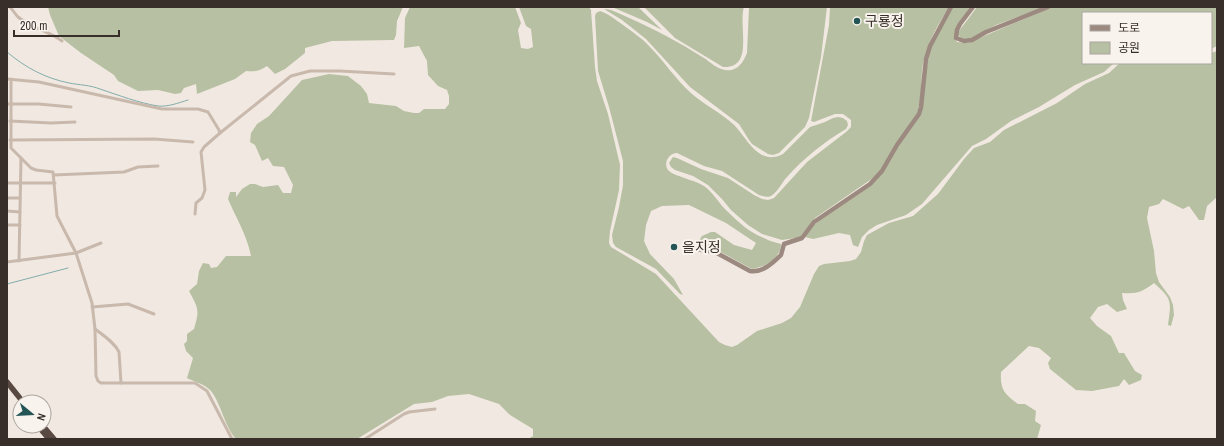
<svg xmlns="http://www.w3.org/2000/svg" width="1224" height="446" viewBox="0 0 1224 446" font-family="'Archivo Narrow','Noto Sans KR',sans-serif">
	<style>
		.green { fill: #b7c0a2 }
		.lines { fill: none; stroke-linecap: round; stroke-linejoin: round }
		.stream { stroke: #82acac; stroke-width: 1 }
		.street { stroke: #c9b9ad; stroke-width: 3 }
		.secondary { stroke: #9c897f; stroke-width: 4.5 }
		.highway { stroke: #584943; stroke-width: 5.5 }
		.poi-dot { fill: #245556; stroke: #f9f3ed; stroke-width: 1.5 }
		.labels { text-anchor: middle; stroke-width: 4; stroke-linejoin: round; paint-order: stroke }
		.poi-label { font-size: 14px; fill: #382f2b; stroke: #f9f3ed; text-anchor: start }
	</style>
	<rect width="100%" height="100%" fill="#f1e9e1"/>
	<g class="green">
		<path d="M48 7H403L397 21 396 35 394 40 332 41 305 48V53L285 69 275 74 267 66C259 71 255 72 246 71L235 79 197 94 196 84 184 88 181 93 175 94 158 90 138 91 118 81 114 75 81 53 59 36 50 15Z"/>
		<path d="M410 7H515L521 23 518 30 521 48 528 49 533 47 531 29 526 26 519 7H589L591 10 595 67 597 81 608 114 620 165 619 190 610 231 609 243 611 247 656 274 719 342 725 345 732 347 737 345 757 331 782 323 791 318 800 307 814 274 819 266 824 264 850 261 856 259 861 252 864 241 867 235 889 223 913 216 938 194 964 159 974 148 990 142 1004 130 1057 103 1085 84 1109 73 1120 63H1211V53L1217 51V197L1207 206 1204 220H1199L1189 206 1183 209 1163 199 1159 204 1149 207 1147 218 1154 251 1156 273 1159 282 1170 297 1173 305 1174 315 1171 326 1168 325C1171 301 1173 300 1154 283 1142 292 1138 294 1122 293L1123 300 1127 309 1117 312 1107 304 1098 307 1090 318 1097 326 1111 336 1119 353H1124L1135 371 1142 375 1141 380 1129 385 1124 379 1119 386 1092 391 1076 390 1050 369 1048 363 1051 358 1039 348 1029 346 1001 372C1000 389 1004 394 1018 404H1025L1036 411 1035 421 1041 425 1037 439H528L533 436V429L510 415 499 404 469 394 448 396 432 402 414 404 357 439H236C224 426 220 399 209 389 203 384 193 381 187 378L193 358 186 351 184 344 187 341V334L194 329C200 309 198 308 189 291L197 284 199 271 203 263 209 264 211 268 217 267 226 256H251C247 235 236 218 228 199L230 192H236V197L242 189 250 184H255L263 187 278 185 283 193H291L293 185 284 167 273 166 268 158 262 161 255 145 250 142 251 133 257 124 269 116 302 80 329 74 348 76 361 86 367 94 369 103 396 106 404 111 414 113H419L424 109H445L449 104V96L447 90 438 86 428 75 427 61 419 46 404 48 405 18Z"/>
		<polygon points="612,7 638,7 662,30 647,22"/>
		<path d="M644 7H744C738 26 755 69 723 67L675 38Z"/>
		<path d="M749 7H827L821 57 809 118 805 127 779 153 773 155 768 154 752 144 749 140 739 124 690 87 646 39 622 20 604 9C612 9 620 14 627 17 654 29 679 42 704 58 710 62 717 69 725 70 737 72 743 63 747 53Z"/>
		<path d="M830 7H949C938 25 927 43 923 63 920 81 923 99 916 116L879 173 870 180 815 218 801 236 796 238 782 240 762 234 748 225 731 210 722 199 708 185 693 176 675 170 671 167 669 163 673 157 677 158 701 169 728 178 754 195 762 199 768 200 774 198 807 162 846 132 851 127V120L843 114H835L814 122 811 121 829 25Z"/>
		<polygon points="952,7 971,7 954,37 957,42 968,43 1052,7 1217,7 1217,46 1211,49 1211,13 1083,13 1083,63 1114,63 1104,72 1075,85 1039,107 1011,121 986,139 972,146 922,204 906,215 877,225 869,230 862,237 858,247 853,245 850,235 839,233 813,239 805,237 812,227 820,220 864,190 898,147 920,115 928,60 931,47"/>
		<polygon points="977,7 1044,7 996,25 970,39 965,40 961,38 958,35 959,31"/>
		<path d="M600 11C609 14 616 20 623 25 632 32 642 38 649 46 664 61 676 80 692 94 705 105 721 113 733 124 747 137 758 167 783 154L810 127 825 122 833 118 838 117 843 118 847 121 848 125 846 129C824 142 804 158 787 177 782 182 778 192 771 196 767 198 763 196 759 195L722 171 704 166 677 153C669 153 663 163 668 170 673 176 695 180 704 186 714 193 719 204 727 211 737 221 750 233 764 238 769 241 775 242 781 244 781 258 765 267 752 269L717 250 699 247 697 244 702 236 711 232H715L734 245 752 250 756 243 726 223 689 205 662 206 651 211 646 225 644 241 650 254 674 279 683 295 680 294 656 269 616 247 613 243 612 235 619 207 623 185V161L609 107 598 71 595 16 596 13Z"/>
	</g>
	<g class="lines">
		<g class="stream">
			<path d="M7 52C26 68 45 78 69 83 79 85 90 85 100 89 118 95 139 103 158 106 168 107 178 103 188 100"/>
			<polyline points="7,284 68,268"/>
		</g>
		<g class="street">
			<path d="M10 7C13 10 15 14 18 17 31 28 49 31 62 41"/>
			<polyline points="7,79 39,82 162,109 198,109 208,112 219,130 220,133 204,147 201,152 205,190 202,198 196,203 195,214"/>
			<polyline points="11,79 11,148 31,168 36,170 53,172 57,216 76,253 92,303 95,329 96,376 98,381 101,383 195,383 207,391 232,439"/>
			<polyline points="7,104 39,104 71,107"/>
			<polyline points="10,121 51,123 75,122"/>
			<polyline points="220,133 291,76 310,71 340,71 394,74"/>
			<polyline points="10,140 154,139 193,142"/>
			<polyline points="54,175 124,172 138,167 158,166"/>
			<polyline points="7,183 55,183"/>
			<polyline points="7,198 20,198"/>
			<polyline points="7,211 20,212"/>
			<polyline points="7,225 20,225"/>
			<polyline points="19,261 21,158"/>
			<polyline points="7,262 76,253 101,243"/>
			<polyline points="92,307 128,304 154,314"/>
			<path d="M95 329C104 336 114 342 119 352L121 383"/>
			<polyline points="365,439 404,414 409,412 435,409"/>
		</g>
		<g class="secondary">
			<polyline points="973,7 960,24 957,30 956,38 964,41 972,40 986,32 1048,7"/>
			<path d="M697 249 715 252 750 271C762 273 773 263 781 255L784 244 802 238 814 222 870 184 882 171 897 145 919 114 921 107 926 59 930 46 951 7"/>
		</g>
		<g class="highway">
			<polyline points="7,382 23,402"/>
			<polyline points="38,426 49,439"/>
			<polyline points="43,426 54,439"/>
		</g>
	</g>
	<g class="poi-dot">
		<circle cx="857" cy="21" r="4"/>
		<circle cx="674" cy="247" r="4"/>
	</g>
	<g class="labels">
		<g class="poi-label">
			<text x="865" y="26">구룡정</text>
			<text x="682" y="252">을지정</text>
		</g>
	</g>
	<rect width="1224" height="446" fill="none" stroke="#382f2b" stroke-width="16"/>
	<rect x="1082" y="12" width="130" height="52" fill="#f9f3ed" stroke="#aca59f"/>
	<rect x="1090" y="25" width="20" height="6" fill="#9c897f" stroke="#aca59f"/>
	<text x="1118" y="32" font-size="12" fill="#382f2b">도로</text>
	<rect x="1090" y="42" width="20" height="12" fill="#b7c0a2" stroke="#aca59f"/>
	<text x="1118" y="52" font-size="12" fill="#382f2b">공원</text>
	<g transform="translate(32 414) rotate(108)"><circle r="19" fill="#f9f3ed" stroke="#aca59f"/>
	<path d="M0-3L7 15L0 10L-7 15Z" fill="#245556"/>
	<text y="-6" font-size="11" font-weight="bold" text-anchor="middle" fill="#382f2b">N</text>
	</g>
	<path d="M14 30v6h105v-6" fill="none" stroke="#382f2b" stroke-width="2"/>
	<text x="20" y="30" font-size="12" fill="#382f2b" stroke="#f9f3ed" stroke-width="3" paint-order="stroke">200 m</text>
</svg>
